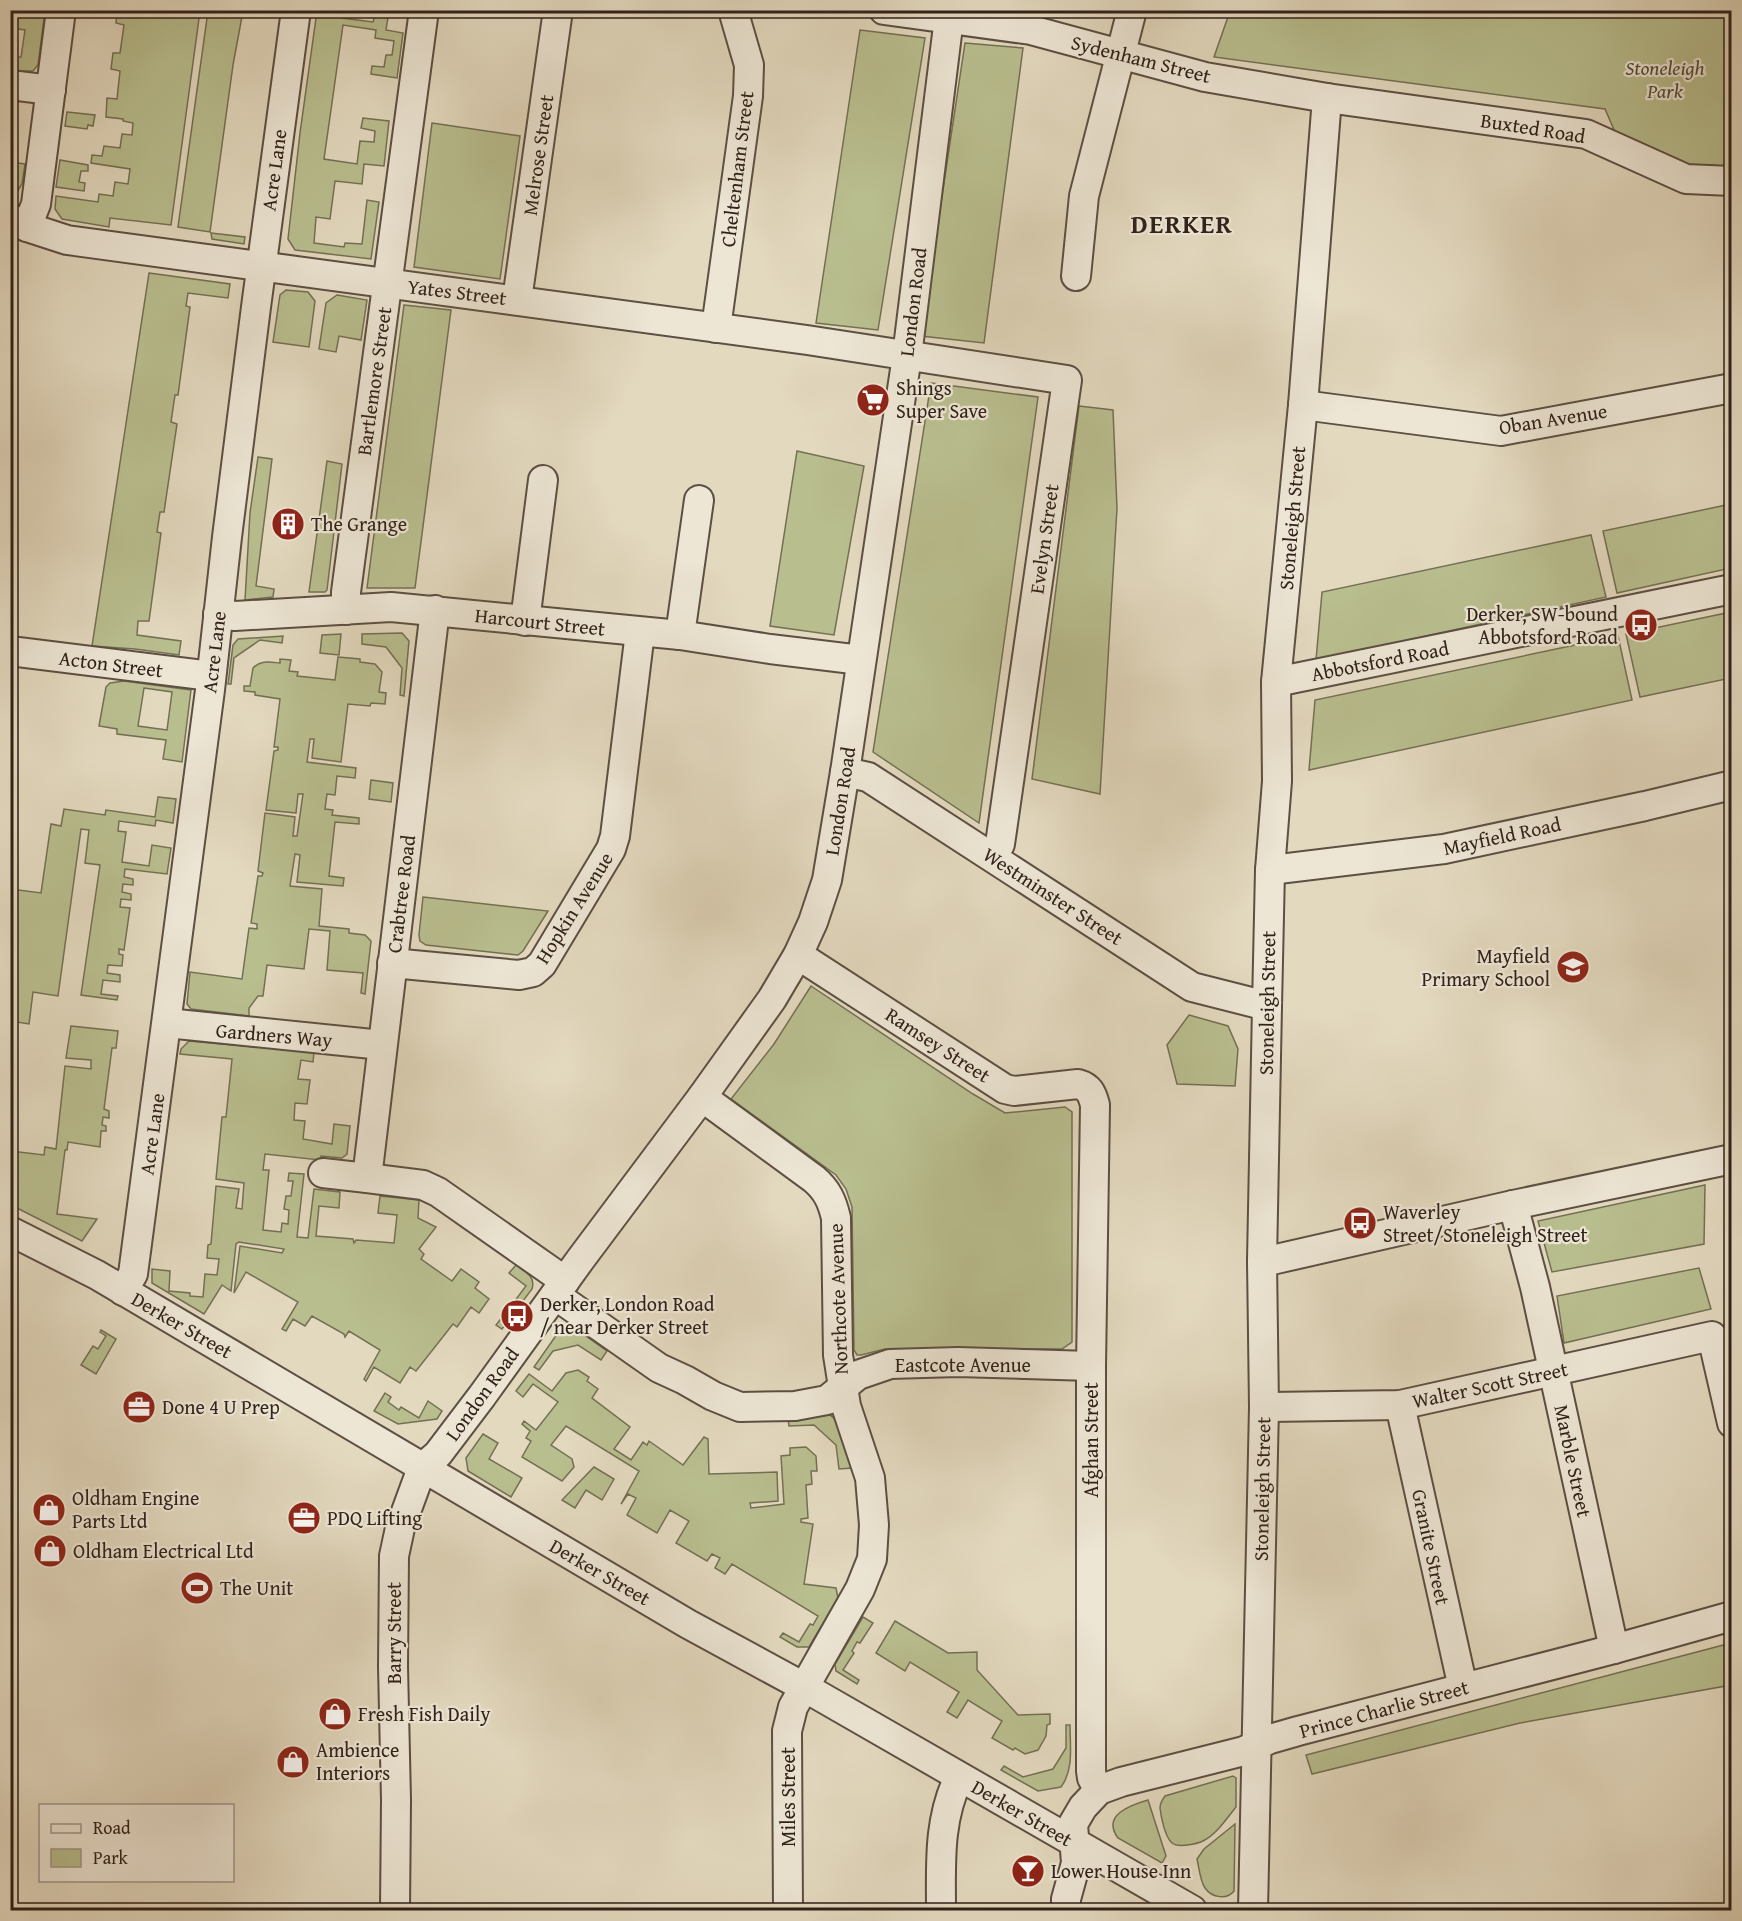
<svg xmlns="http://www.w3.org/2000/svg" width="1742" height="1921" viewBox="0 0 1742 1921" font-family="'Gentium Book Plus',serif">
	<style>
		.green { fill: #b9be8f; stroke: #747054; stroke-width: 1.5; fill-rule: evenodd }
		.lines { fill: none; stroke-linecap: round; stroke-linejoin: round }
		.minor-casing { stroke: #5d4f43; stroke-width: 32 }
		.minor { stroke: #ede6d5; stroke-width: 28 }
		.labels { text-anchor: middle; stroke-width: 4.5; stroke-linejoin: round; paint-order: stroke }
		.street-label { font-size: 20px; fill: #30211a; stroke: #ede6d5 }
		.park-label { font-size: 20px; font-style: italic; fill: #524837; stroke: #ede6d5 }
		.poi-label { font-size: 20px; fill: #30211a; stroke: #ede6d5; text-anchor: start }
		.district-label { font-size: 26px; font-weight: bold; letter-spacing: 1.5px; fill: #30211a; stroke: #ede6d5 }
	</style>
	<rect width="100%" height="100%" fill="#e3d9bf"/>
	<filter id="stains"><feTurbulence type="fractalNoise" baseFrequency=".00333" numOctaves="4"/><feColorMatrix values="0 0 0 0 .2 0 0 0 0 .09 0 0 0 0 .02 0 0 0 .5 -.17"/></filter>
	<radialGradient id="worn" r=".72"><stop offset=".6" stop-color="#630" stop-opacity="0"/><stop offset="1" stop-color="#630" stop-opacity=".3"/></radialGradient>
	<g class="green">
		<polygon points="11,10 45,11 38,65 33,71 11,71 11,61 14,61 14,57 21,57 25,30 12,28 14,15"/>
		<polygon points="117,11 200,11 171,225 110,218 109,227 62,219 55,209 56,196 98,202 99,194 113,196 115,182 128,184 130,169 91,163 92,155 102,156 104,146 120,148 122,134 132,135 133,123 123,121 123,119 106,117 107,98 117,99 120,71 111,69 113,53 120,53 124,25 116,23"/>
		<polygon points="208,11 243,11 233,65 210,232 178,227"/>
		<polygon points="317,11 343,11 342,18 373,22 376,11 389,11 386,30 403,33 397,78 371,74 372,66 384,67 386,55 392,55 394,41 375,38 376,30 343,25 324,159 357,164 360,141 374,142 375,131 361,128 363,118 389,121 384,166 364,164 362,184 335,181 330,219 316,217 314,243 344,247 345,243 362,244 367,200 379,202 371,259 295,250 288,239 300,133"/>
		<polygon points="1230,11 1731,11 1731,169 1682,167 1615,132 1605,109 1214,57"/>
		<polygon points="860,30 925,38 878,330 816,323"/>
		<polygon points="965,43 1023,48 984,343 921,336"/>
		<polygon points="67,112 95,115 93,126 88,125 87,129 65,126"/>
		<polygon points="432,123 520,136 500,279 414,267"/>
		<polygon points="60,160 88,165 88,171 81,171 79,182 85,183 84,191 56,187"/>
		<polygon points="10,162 25,164 22,184 17,192 11,193"/>
		<polygon points="211,233 245,237 244,244 212,239"/>
		<polygon points="149,273 230,284 228,298 188,293 186,306 190,307 178,395 175,395 171,422 177,424 164,512 160,512 157,532 161,533 149,621 138,621 137,635 181,641 179,655 135,649 92,646"/>
		<polygon points="286,290 308,292 315,301 309,347 273,342 280,295"/>
		<polygon points="337,295 367,300 361,340 339,336 336,352 319,349 326,303"/>
		<polygon points="404,305 451,310 415,588 367,588"/>
		<polygon points="931,383 1038,397 979,823 873,752"/>
		<polygon points="1079,406 1113,410 1117,508 1100,794 1032,779"/>
		<polygon points="797,451 864,466 834,635 770,626"/>
		<polygon points="258,457 272,459 256,586 274,589 273,597 245,600 250,513"/>
		<polygon points="327,461 342,464 327,590 325,592 309,592"/>
		<polygon points="1731,504 1731,568 1617,593 1603,531"/>
		<polygon points="1591,535 1606,597 1316,660 1322,592"/>
		<polygon points="1731,612 1731,678 1640,697 1626,634"/>
		<polygon points="402,633 409,641 404,696 400,695 402,668 386,647 362,644 362,634"/>
		<polygon points="341,634 339,655 320,653 322,635"/>
		<polygon points="283,636 282,643 260,640 234,658 231,684 228,684 233,645 238,639"/>
		<polygon points="1618,636 1632,700 1309,770 1315,700"/>
		<path d="M338 657 360 659V662L375 664 382 672 379 692 386 693 385 704 371 703 370 706 348 704 341 762 312 758 314 739H310L307 762 356 768 355 778 337 776 335 795 327 794 325 809 333 810 332 815 359 818V824L335 822 329 876 344 878 343 886 297 882 300 855 295 854 290 886 322 889 319 926 349 929V933L365 935 371 941 365 994 361 993 363 973 327 970 330 931 309 929 304 969 267 965 263 996H258L249 1008V1016L191 1009 187 1004 190 972 242 979 249 928 257 929V924L251 923 258 876H262L263 873 258 871 265 813 295 817 293 836H297L303 794H298L296 813 266 810 274 751 278 750V747H274L280 699 255 695V692L244 691V686H250L253 668C261 660 269 662 280 663V659L291 660 289 671 298 672 297 676 335 680Z"/>
		<path d="M124 681 191 690 182 762 163 759 166 740 117 734V729L99 726 106 687 110 683ZM144 688 172 692 167 730 138 726Z"/>
		<polygon points="371,780 393,783 391,802 369,799"/>
		<polygon points="158,797 176,799 173,823 156,820 155,826 119,821 118,831 126,832 122,862 149,866 152,845 171,848 167,874 125,869 124,877 133,879 133,885 123,884 122,892 131,894 131,900 121,899 120,907 130,908 124,950 119,949 119,954 123,955 122,966 108,965 107,973 120,975 120,982 103,980 101,994 118,996 117,1000 81,995 100,865 85,863 89,830 81,829 58,996 33,992 29,1024 11,1021 11,889 41,893 51,824 61,826 64,809 105,815 106,810 155,817"/>
		<polygon points="423,897 548,911 523,951 518,955 426,945 420,941 419,935"/>
		<polygon points="811,986 973,1094 1005,1113 1065,1107 1072,1112 1072,1342 1062,1349 885,1349 861,1355 857,1355 854,1350 852,1207 846,1189 836,1175 731,1099 774,1044"/>
		<polygon points="1189,1015 1228,1026 1238,1049 1235,1086 1177,1084 1167,1045"/>
		<polygon points="71,1026 118,1031 116,1048 112,1048 104,1109 109,1111 109,1118 103,1117 102,1125 106,1126 106,1131 101,1131 100,1147 68,1142 67,1150 65,1150 57,1214 97,1219 82,1241 11,1205 11,1151 44,1155 45,1147 56,1149 65,1066 91,1069 91,1060 66,1058"/>
		<polygon points="189,1041 314,1052 313,1062 301,1060 298,1079 310,1080 307,1104 295,1103 294,1120 305,1121 303,1139 332,1144 334,1124 350,1126 347,1154 342,1158 321,1156 320,1160 265,1154 263,1170 269,1170 263,1230 281,1232 282,1223 288,1224 289,1210 284,1209 286,1196 291,1196 293,1181 288,1181 289,1173 304,1174 297,1237 308,1238 314,1189 340,1192 339,1208 319,1206 316,1236 353,1239 354,1243 356,1240 394,1243 397,1215 378,1213 380,1196 419,1200 418,1218 436,1227 419,1249 424,1254 421,1259 452,1281 461,1269 479,1282 475,1288 489,1299 479,1313 471,1307 457,1327 453,1324 416,1371 410,1367 400,1383 374,1367 366,1381 364,1379 380,1350 349,1331 345,1337 344,1334 312,1316 305,1326 293,1319 286,1331 282,1329 298,1302 246,1272 234,1293 240,1246 282,1253 284,1249 239,1242 236,1244 231,1291 222,1285 204,1314 152,1283 152,1269 170,1271 169,1291 190,1293 190,1296 203,1297 205,1274 217,1275 219,1259 207,1258 208,1245 211,1244 216,1186 239,1189 236,1208 242,1209 244,1183 216,1179 222,1117 226,1117 232,1059 180,1054 181,1049"/>
		<polygon points="1705,1185 1704,1244 1552,1272 1538,1221"/>
		<path d="M516 1265C525 1272 536 1276 532 1289L502 1329 496 1325 506 1312 509 1314 516 1304 514 1302 526 1286 509 1273Z"/>
		<polygon points="1699,1268 1711,1309 1564,1343 1557,1296"/>
		<polygon points="570,1325 607,1351 601,1360 578,1345 553,1351 539,1370 534,1367 562,1327"/>
		<polygon points="101,1330 116,1339 96,1374 81,1365 93,1346 98,1349 106,1336 100,1332"/>
		<polygon points="578,1370 589,1377 587,1381 598,1389 592,1398 630,1427 614,1449 631,1460 643,1442 647,1445 649,1441 683,1465 704,1437 708,1439 709,1474 777,1472 778,1501 750,1503 751,1508 784,1504 781,1456 790,1455 790,1448 806,1447 816,1456 817,1471 811,1471 812,1484 806,1485 808,1518 801,1519 801,1522 813,1524 804,1584 836,1588 838,1598 809,1647 797,1647 780,1637 783,1633 799,1642 810,1624 813,1625 818,1616 732,1564 725,1574 715,1568 720,1558 712,1554 707,1561 676,1543 689,1521 670,1510 657,1533 627,1515 636,1498 628,1494 621,1504 639,1471 566,1426 551,1445 572,1459 574,1467 562,1481 522,1457 531,1441 526,1438 530,1431 522,1424 524,1421 536,1430 558,1402 533,1384 523,1397 516,1391 529,1374 552,1391 566,1373"/>
		<polygon points="385,1393 391,1397 388,1402 399,1410 401,1407 419,1418 428,1401 442,1411 437,1419 398,1424 374,1411"/>
		<path d="M830 1415C843 1422 848 1454 852 1468L839 1469 836 1445 814 1425 789 1426 788 1419Z"/>
		<polygon points="483,1434 498,1443 489,1459 522,1478 511,1497 468,1471 466,1458"/>
		<polygon points="594,1467 614,1479 602,1500 586,1490 575,1508 562,1500"/>
		<polygon points="863,1617 873,1623 860,1643 857,1642 852,1651 854,1653 843,1670 859,1680 857,1684 836,1671 835,1664"/>
		<polygon points="895,1621 948,1653 977,1652 977,1670 1018,1715 1050,1714 1050,1724 1047,1725 1046,1736 1038,1750 1025,1754 1015,1748 1013,1750 992,1738 1002,1721 968,1700 957,1718 947,1712 959,1692 910,1662 905,1671 876,1653"/>
		<polygon points="1731,1643 1731,1685 1520,1723 1312,1774 1306,1755"/>
		<path d="M1066 1725H1070C1070 1746 1074 1770 1061 1787L1038 1791 1001 1770 1004 1766 1023 1777 1053 1769 1066 1748Z"/>
		<path d="M1233 1776 1236 1778V1807C1227 1818 1217 1834 1203 1841 1197 1844 1178 1848 1172 1843 1165 1837 1161 1817 1160 1808 1160 1803 1162 1800 1165 1796Z"/>
		<path d="M1148 1800 1166 1856 1162 1863 1118 1838C1101 1815 1131 1805 1148 1800Z"/>
		<path d="M1235 1824 1234 1891C1227 1900 1212 1898 1205 1888 1200 1881 1199 1867 1197 1859L1204 1849Z"/>
	</g>
	<g class="lines">
		<defs>
			<g id="minor">
				<polyline points="884,10 1031,30 1205,77 1327,98 1586,134 1686,179 1732,181"/>
				<polyline points="10,85 51,90"/>
				<polyline points="10,218 27,227 67,240 807,340 1067,380 1000,844 993,857"/>
				<polyline points="27,227 36,204 61,10"/>
				<polyline points="1076,276 1084,196 1132,10"/>
				<polyline points="517,300 558,10"/>
				<polyline points="716,328 748,96 749,65 733,10"/>
				<polyline points="1303,405 1501,431 1732,388"/>
				<polyline points="346,610 346,592 424,10"/>
				<polyline points="435,610 367,1178 423,1185 438,1192 565,1281"/>
				<polyline points="218,614 235,616 391,607 680,635 770,649 861,660"/>
				<polyline points="525,621 543,480"/>
				<polyline points="680,635 699,500"/>
				<polyline points="10,651 211,676"/>
				<polyline points="1276,682 1732,589"/>
				<polyline points="845,772 868,777 1192,987 1267,1006"/>
				<polyline points="1270,870 1444,849 1645,806 1732,785"/>
				<path d="M798 955 1005 1089 1014 1091 1078 1084C1089 1087 1092 1093 1095 1105L1091 1366V1771L1092 1778 1099 1790"/>
				<polyline points="392,963 519,975 533,972 542,964 611,849 615,836 640,632"/>
				<polyline points="167,1023 382,1045"/>
				<path d="M702 1097 814 1179C827 1190 832 1201 836 1218L838 1355 846 1406 870 1478 874 1525 872 1559 860 1589 793 1707 787 1731 788 1910"/>
				<polyline points="323,1173 367,1178"/>
				<polyline points="1513,1205 1535,1287 1614,1649"/>
				<polyline points="10,1231 97,1275 688,1624 804,1687 1192,1910"/>
				<polyline points="1262,1261 1272,1260 1513,1205 1732,1159"/>
				<polyline points="123,1291 133,1274 210,690 227,537 256,307 296,10"/>
				<polyline points="555,1295 659,1368 685,1380 713,1396 740,1407 795,1406 827,1400 858,1375 890,1364 958,1362 1091,1366"/>
				<polyline points="1400,1405 1463,1688"/>
				<polyline points="1264,1407 1400,1405 1712,1336 1732,1423"/>
				<polyline points="395,1910 396,1800 393,1666 394,1556 400,1528 422,1468 438,1454 482,1396 580,1260 702,1097 772,999 798,955 813,922 827,880 845,772 907,356 950,10"/>
				<path d="M941 1910C941 1864 938 1820 959 1777"/>
				<polyline points="1066,1910 1066,1899 1076,1863 1073,1824 1083,1807 1099,1790 1121,1782 1244,1751 1270,1739 1298,1731 1614,1649 1732,1616"/>
				<polyline points="1253,1910 1264,1407 1262,1261 1267,1006 1270,870 1277,781 1276,682 1303,405 1327,98"/>
			</g>
		</defs>
		<use href="#minor" class="minor-casing"/>
		<use href="#minor" class="minor"/>
	</g>
	<defs>
		<symbol id="supermarket-disc" viewBox="-11 -11 22 22"><circle r="9.5" fill="#8f2418" stroke="#ede6d5"/><path d="M-6-5.5h2.5l.6 2H6L4.5 2H-2.5L-4.4-4H-6ZM-1.5 3.2a1.3 1.3 0 1 0 .1 0ZM3 3.2a1.3 1.3 0 1 0 .1 0Z" fill="#fff"/></symbol>
		<symbol id="building-disc" viewBox="-11 -11 22 22"><circle r="9.5" fill="#8f2418" stroke="#ede6d5"/><path d="M-4-6H4V6H1V3H-1V6H-4ZM-2.5-4.3h1.7v1.8h-1.7ZM.8-4.3h1.7v1.8H.8ZM-2.5-1h1.7V.8h-1.7ZM.8-1h1.7V.8H.8Z" fill="#fff"/></symbol>
		<symbol id="bus-disc" viewBox="-11 -11 22 22"><circle r="9.5" fill="#8f2418" stroke="#ede6d5"/><path d="M-5-6H5V4H4V6H2V4H-2V6H-4V4H-5ZM-3.5-4V0h7V-4ZM-3.5 1.2v1.5H-2V1.2ZM2 1.2v1.5H3.5V1.2Z" fill="#fff"/></symbol>
		<symbol id="school-disc" viewBox="-11 -11 22 22"><circle r="9.5" fill="#8f2418" stroke="#ede6d5"/><path d="M0-5L7-2L0 1L-7-2ZM-4 1L0 2.5L4 1V4Q0 6-4 4Z" fill="#fff"/></symbol>
		<symbol id="office-disc" viewBox="-11 -11 22 22"><circle r="9.5" fill="#8f2418" stroke="#ede6d5"/><path d="M-6-3h4V-5.5h4V-3h4V5H-6ZM-1-4.5V-3h2v-1.5ZM-6 0V1H6V0Z" fill="#fff"/></symbol>
		<symbol id="shop-disc" viewBox="-11 -11 22 22"><circle r="9.5" fill="#8f2418" stroke="#ede6d5"/><path d="M-5-2.5h2.3a2.7 3.5 0 0 1 5.4 0H5L5.5 6h-11ZM-1.5-2.5h3a1.5 2.3 0 0 0-3 0Z" fill="#fff"/></symbol>
		<symbol id="stadium-disc" viewBox="-11 -11 22 22"><circle r="9.5" fill="#8f2418" stroke="#ede6d5"/><path d="M0-5a6.5 5 0 1 0 0 10a6.5 5 0 1 0 0-10ZM-3.5-1.8h7v3.6h-7Z" fill="#fff"/></symbol>
		<symbol id="bar-disc" viewBox="-11 -11 22 22"><circle r="9.5" fill="#8f2418" stroke="#ede6d5"/><path d="M-6-5H6L.8 .8V4.5H3.5V6h-7V4.5H-.8V.8Z" fill="#fff"/></symbol>
	</defs>
	<g fill-rule="evenodd">
		<use href="#supermarket-disc" x="854" y="381" width="38" height="38"/>
		<use href="#building-disc" x="269" y="505" width="38" height="38"/>
		<use href="#bus-disc" x="1622" y="606" width="38" height="38"/>
		<use href="#school-disc" x="1554" y="948" width="38" height="38"/>
		<use href="#bus-disc" x="1341" y="1204" width="38" height="38"/>
		<use href="#bus-disc" x="498" y="1297" width="38" height="38"/>
		<use href="#office-disc" x="120" y="1388" width="38" height="38"/>
		<use href="#shop-disc" x="30" y="1491" width="38" height="38"/>
		<use href="#office-disc" x="285" y="1499" width="38" height="38"/>
		<use href="#shop-disc" x="31" y="1532" width="38" height="38"/>
		<use href="#stadium-disc" x="178" y="1569" width="38" height="38"/>
		<use href="#shop-disc" x="316" y="1695" width="38" height="38"/>
		<use href="#shop-disc" x="274" y="1743" width="38" height="38"/>
		<use href="#bar-disc" x="1009" y="1852" width="38" height="38"/>
	</g>
	<g class="labels">
		<g class="street-label">
			<text transform="translate(1141 59) rotate(14)" y="7">Sydenham Street</text>
			<text transform="translate(1533 128) rotate(9)" y="7">Buxted Road</text>
			<text transform="translate(538 155) rotate(-82)" y="7">Melrose Street</text>
			<text transform="translate(737 169) rotate(-83)" y="7">Cheltenham Street</text>
			<text transform="translate(274 170) rotate(-82)" y="7">Acre Lane</text>
			<text transform="translate(457 292) rotate(7)" y="7">Yates Street</text>
			<text transform="translate(913 302) rotate(-83)" y="7">London Road</text>
			<text transform="translate(374 381) rotate(-82)" y="7">Bartlemore Street</text>
			<text transform="translate(1553 419) rotate(-9)" y="7">Oban Avenue</text>
			<text transform="translate(1292 518) rotate(-85)" y="7">Stoneleigh Street</text>
			<text transform="translate(1044 539) rotate(-82)" y="7">Evelyn Street</text>
			<text transform="translate(540 622) rotate(6)" y="7">Harcourt Street</text>
			<text transform="translate(214 652) rotate(-83)" y="7">Acre Lane</text>
			<text transform="translate(1380 661) rotate(-11)" y="7">Abbotsford Road</text>
			<text transform="translate(111 664) rotate(7)" y="7">Acton Street</text>
			<text transform="translate(840 801) rotate(-81)" y="7">London Road</text>
			<text transform="translate(1502 836) rotate(-12)" y="7">Mayfield Road</text>
			<text transform="translate(401 894) rotate(-83)" y="7">Crabtree Road</text>
			<text transform="translate(1053 896) rotate(33)" y="7">Westminster Street</text>
			<text transform="translate(574 908) rotate(-58)" y="7">Hopkin Avenue</text>
			<text transform="translate(1267 1003) rotate(-89)" y="7">Stoneleigh Street</text>
			<text transform="translate(274 1035) rotate(5)" y="7">Gardners Way</text>
			<text transform="translate(938 1045) rotate(33)" y="7">Ramsey Street</text>
			<text transform="translate(152 1134) rotate(-82)" y="7">Acre Lane</text>
			<text transform="translate(838 1299) rotate(-92)" y="7">Northcote Avenue</text>
			<text transform="translate(182 1325) rotate(30)" y="7">Derker Street</text>
			<text x="963" y="1372">Eastcote Avenue</text>
			<text transform="translate(1490 1385) rotate(-12)" y="7">Walter Scott Street</text>
			<text transform="translate(482 1394) rotate(-54)" y="7">London Road</text>
			<text transform="translate(1091 1440) rotate(-90)" y="7">Afghan Street</text>
			<text transform="translate(1573 1461) rotate(78)" y="7">Marble Street</text>
			<text transform="translate(1262 1489) rotate(-89)" y="7">Stoneleigh Street</text>
			<text transform="translate(1431 1547) rotate(78)" y="7">Granite Street</text>
			<text transform="translate(600 1572) rotate(30)" y="7">Derker Street</text>
			<text transform="translate(394 1633) rotate(-90)" y="7">Barry Street</text>
			<text transform="translate(1384 1709) rotate(-15)" y="7">Prince Charlie Street</text>
			<text transform="translate(788 1797) rotate(-90)" y="7">Miles Street</text>
			<text transform="translate(1022 1813) rotate(30)" y="7">Derker Street</text>
		</g>
		<g class="park-label">
			<text x="1665" y="75">Stoneleigh<tspan x="1665" dy="23">Park</tspan></text>
		</g>
		<g class="poi-label">
			<text x="896" y="395">Shings<tspan x="896" dy="23">Super Save</tspan></text>
			<text x="311" y="531">The Grange</text>
			<text x="1618" y="621" text-anchor="end">Derker, SW-bound<tspan x="1618" dy="23">Abbotsford Road</tspan></text>
			<text x="1550" y="963" text-anchor="end">Mayfield<tspan x="1550" dy="23">Primary School</tspan></text>
			<text x="1383" y="1219">Waverley<tspan x="1383" dy="23">Street/Stoneleigh Street</tspan></text>
			<text x="540" y="1311">Derker, London Road<tspan x="540" dy="23">/ near Derker Street</tspan></text>
			<text x="162" y="1414">Done 4 U Prep</text>
			<text x="72" y="1505">Oldham Engine<tspan x="72" dy="23">Parts Ltd</tspan></text>
			<text x="327" y="1525">PDQ Lifting</text>
			<text x="73" y="1558">Oldham Electrical Ltd</text>
			<text x="220" y="1595">The Unit</text>
			<text x="358" y="1721">Fresh Fish Daily</text>
			<text x="316" y="1757">Ambience<tspan x="316" dy="23">Interiors</tspan></text>
			<text x="1051" y="1878">Lower House Inn</text>
		</g>
		<g class="district-label">
			<text x="1182" y="233">DERKER</text>
		</g>
	</g>
	<rect width="1742" height="1921" fill="none" stroke="#e3d9bf" stroke-width="36"/>
	<rect x="12" y="12" width="1718" height="1897" fill="none" stroke="#30211a" stroke-width="3"/>
	<rect x="18" y="18" width="1706" height="1885" fill="none" stroke="#30211a" stroke-width="1.5"/>
	<rect x="39" y="1804" width="195" height="78" fill="#ede6d5" stroke="#a1978a" stroke-width="1.5"/>
	<rect x="51" y="1824" width="30" height="9" fill="#ede6d5" stroke="#a1978a" stroke-width="1.5"/>
	<text x="93" y="1834" font-size="18" fill="#30211a">Road</text>
	<rect x="51" y="1849" width="30" height="18" fill="#b9be8f" stroke="#a1978a" stroke-width="1.5"/>
	<text x="93" y="1864" font-size="18" fill="#30211a">Park</text>
	<rect width="100%" height="100%" filter="url(#stains)"/>
	<rect width="100%" height="100%" fill="url(#worn)"/>
</svg>
